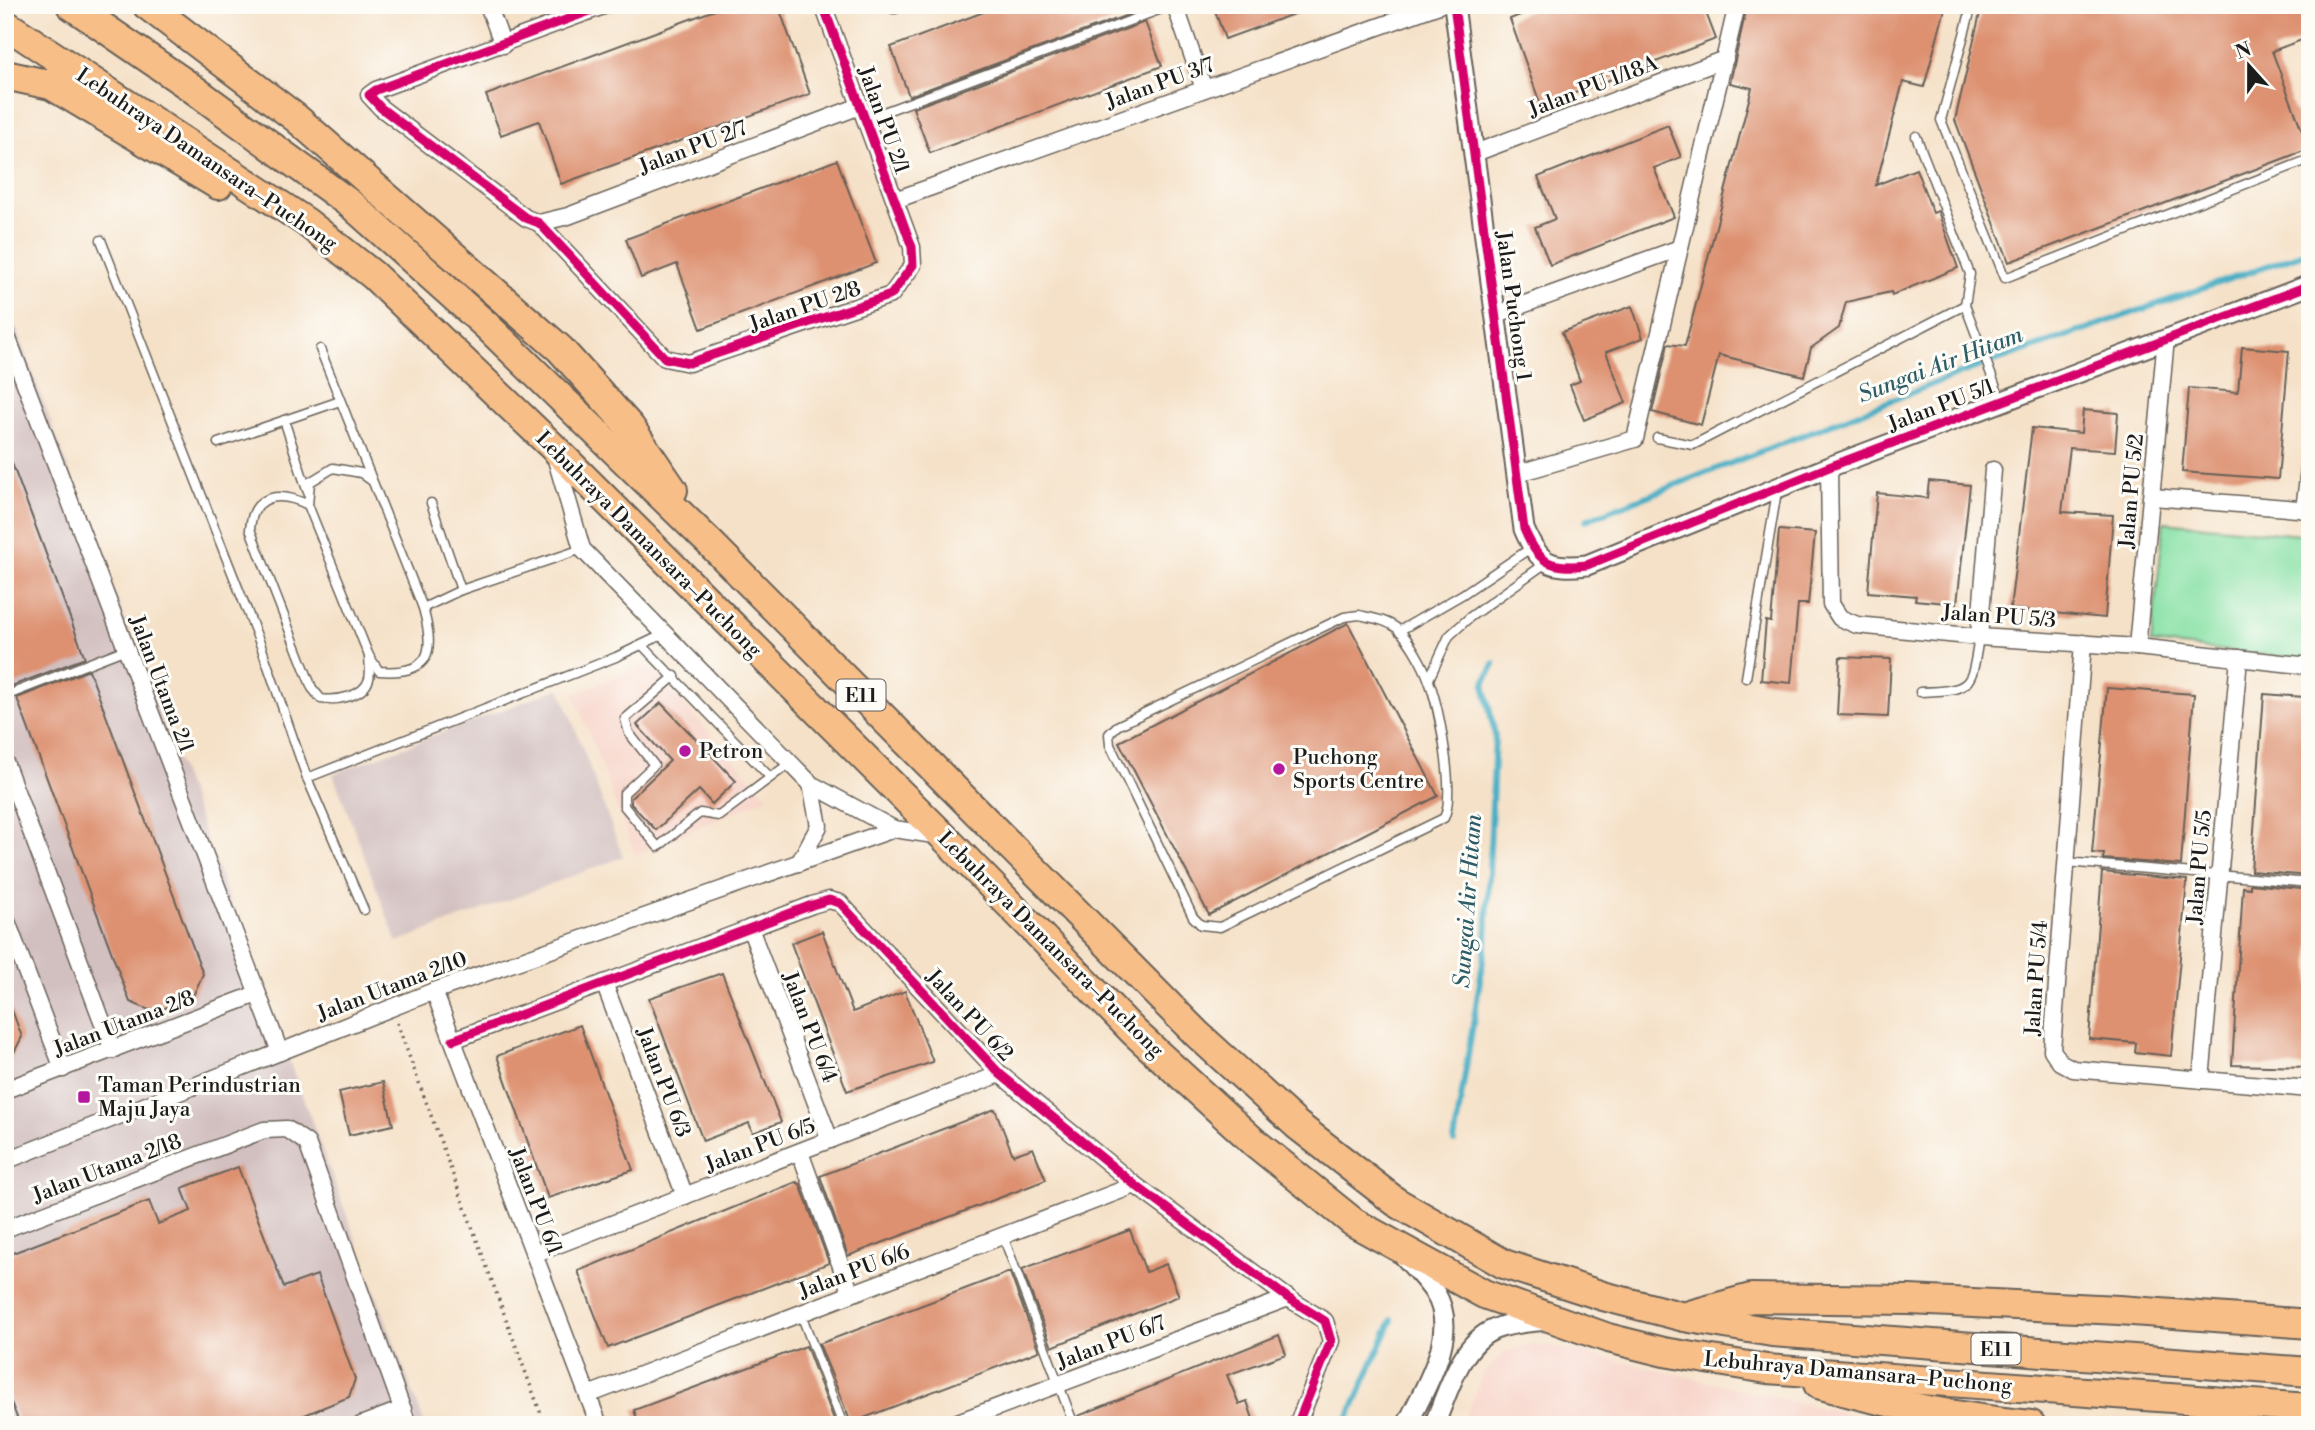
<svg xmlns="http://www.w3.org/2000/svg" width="2315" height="1430" viewBox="0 0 2315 1430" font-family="'Libre Bodoni',serif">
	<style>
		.built { fill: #f7d1c6 }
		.industrial { fill: #d2bfbf }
		.green { fill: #88e1a6; stroke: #527e61; stroke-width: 2 }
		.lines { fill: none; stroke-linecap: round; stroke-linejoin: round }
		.stream { stroke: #45adc4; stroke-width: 6 }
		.building { fill: #dd9171 }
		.service-casing { stroke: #686158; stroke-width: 11 }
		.minor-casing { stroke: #686158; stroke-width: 19 }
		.tertiary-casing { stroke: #686158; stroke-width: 23 }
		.motorway-casing { stroke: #686158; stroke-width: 32 }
		.path { stroke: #686158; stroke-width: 3.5; stroke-dasharray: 2 5; stroke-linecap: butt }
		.service { stroke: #fff; stroke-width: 8 }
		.minor { stroke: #fff; stroke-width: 16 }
		.tertiary { stroke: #fff; stroke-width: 19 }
		.motorway { stroke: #f7be88; stroke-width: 28 }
		.cycleway-casing { stroke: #fdfcf7; stroke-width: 13 }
		.cycleway { stroke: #d6006c; stroke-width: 9 }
		.poi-dot { fill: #b5179e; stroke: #fdfcf7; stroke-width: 2.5 }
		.labels { text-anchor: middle; stroke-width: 6; stroke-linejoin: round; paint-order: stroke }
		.shield { fill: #fdfcf7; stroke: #605f5e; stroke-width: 2 }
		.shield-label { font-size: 19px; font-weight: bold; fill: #1c1c1c }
		.street-label { font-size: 21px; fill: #1c1c1c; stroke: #fdfcf7 }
		.poi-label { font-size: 21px; fill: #1c1c1c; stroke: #fdfcf7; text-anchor: start }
		.water-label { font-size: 23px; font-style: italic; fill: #2e5d68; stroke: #fdfcf7 }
	</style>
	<rect width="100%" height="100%" fill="#fdfcf7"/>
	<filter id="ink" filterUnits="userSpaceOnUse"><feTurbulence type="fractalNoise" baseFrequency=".0143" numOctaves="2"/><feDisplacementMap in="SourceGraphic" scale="14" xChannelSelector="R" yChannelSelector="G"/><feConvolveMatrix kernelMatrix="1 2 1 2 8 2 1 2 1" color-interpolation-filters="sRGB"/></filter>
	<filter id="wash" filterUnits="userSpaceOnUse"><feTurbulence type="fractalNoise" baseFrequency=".00686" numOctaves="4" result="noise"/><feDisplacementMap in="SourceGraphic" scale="28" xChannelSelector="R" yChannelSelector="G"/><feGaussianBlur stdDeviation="1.57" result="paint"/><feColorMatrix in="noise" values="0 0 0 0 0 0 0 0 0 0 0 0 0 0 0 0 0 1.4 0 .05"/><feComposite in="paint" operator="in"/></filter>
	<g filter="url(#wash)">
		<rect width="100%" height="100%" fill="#f5e1c8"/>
		<g class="built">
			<polygon points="646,664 769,797 635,855 574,694"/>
			<polygon points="1527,1345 1552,1346 1897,1425 1462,1425 1483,1374 1505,1352"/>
		</g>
		<g class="industrial">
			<polygon points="5,299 425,1425 5,1425"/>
			<polygon points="560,688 623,857 397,942 333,774"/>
		</g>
		<polygon class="green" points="2164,522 2310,536 2310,659 2151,643"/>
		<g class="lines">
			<g class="stream">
				<polyline points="1586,520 1969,370 2310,251"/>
				<polyline points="1454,1142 1486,943 1495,735 1484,684 1494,664"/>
				<polyline points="1345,1425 1392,1320"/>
			</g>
		</g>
		<g id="blocks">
			<g class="building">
				<polygon points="728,5 778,5 810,94 561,184 539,121 501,135 486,95"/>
				<polygon points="1002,5 1139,5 1141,10 909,96 891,47"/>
				<polygon points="1213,5 1313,5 1313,7 1225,39"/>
				<polygon points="1545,5 1703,5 1716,39 1541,106 1510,19"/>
				<polygon points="1747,5 1946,5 1924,87 1903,82 1876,185 1916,169 1933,213 1938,211 1958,268 1892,295 1891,292 1846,302 1839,328 1811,348 1804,376 1719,355 1701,425 1652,412 1668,344 1685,346 1752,88 1730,83"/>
				<polygon points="1982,5 2310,5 2310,37 2272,51 2309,149 2009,262 1955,120"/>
				<polygon points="1145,22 1162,66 930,153 913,108"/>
				<polygon points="1668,125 1681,157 1654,168 1674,217 1550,265 1535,227 1555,219 1538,177"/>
				<polygon points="837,160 876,263 701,329 677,264 641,278 626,239"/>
				<polygon points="1632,306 1643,338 1606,352 1626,403 1584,420 1570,385 1580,381 1562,332"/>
				<polygon points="2242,347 2289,351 2278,479 2182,472 2189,388 2238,392"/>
				<polygon points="2083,410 2118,413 2115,451 2070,448 2062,512 2113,515 2105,618 2010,609 2032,428 2081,433"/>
				<polygon points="7,450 85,658 12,686 5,668"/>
				<polygon points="1929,481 1970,485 1957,604 1915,600 1916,596 1868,592 1877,493 1927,498"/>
				<polygon points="1779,530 1815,533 1808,604 1798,604 1791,683 1761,680 1766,621 1771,622"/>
				<polygon points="1348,623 1438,796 1209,915 1119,742"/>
				<polygon points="1840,657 1891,659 1888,717 1837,715"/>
				<polygon points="89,670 203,974 192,998 154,1012 130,1002 17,698"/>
				<polygon points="2107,688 2194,694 2181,865 2103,859 2104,854 2092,853"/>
				<polygon points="2264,694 2304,697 2304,707 2310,707 2310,876 2251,871"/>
				<polygon points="661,703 736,781 712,804 699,790 656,830 631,804 631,798 670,761 637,725"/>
				<polygon points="2102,872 2187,880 2171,1056 2135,1052 2136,1043 2089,1039"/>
				<polygon points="2250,884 2310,890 2310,1067 2232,1065 2243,887 2250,888"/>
				<polygon points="822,931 853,1012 905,991 933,1062 847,1091 791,943"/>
				<polygon points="722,973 781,1122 753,1133 749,1123 703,1141 649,998"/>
				<polygon points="7,997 22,1037 5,1070 5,998"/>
				<polygon points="580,1025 633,1170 548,1198 497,1056"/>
				<polygon points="383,1082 393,1125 349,1135 339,1092"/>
				<polygon points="995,1109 1013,1155 1033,1148 1046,1180 848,1256 820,1176"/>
				<polygon points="238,1167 284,1287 317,1275 355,1379 349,1397 280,1425 20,1425 5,1387 5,1256 149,1201 158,1224 191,1211 182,1188"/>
				<polygon points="796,1182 800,1184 829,1263 608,1348 578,1271"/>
				<polygon points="1130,1230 1146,1272 1166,1264 1179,1296 1052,1347 1022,1269"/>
				<polygon points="1007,1273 1010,1273 1039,1351 851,1423 819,1344"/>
				<polygon points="1279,1335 1286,1354 1227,1375 1239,1404 1247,1401 1255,1425 1080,1425 1078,1416"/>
				<polygon points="806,1346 836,1425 639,1425 634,1410"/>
			</g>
		</g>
	</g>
	<g filter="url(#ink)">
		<use href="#blocks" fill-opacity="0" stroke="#686158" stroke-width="2"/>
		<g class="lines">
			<defs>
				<g id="service">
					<polyline points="1972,5 1941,120 2005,278 2310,159"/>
					<polyline points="865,119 1172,5"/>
					<polyline points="1916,136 1970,274 1965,305"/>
					<polyline points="101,240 261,646 307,778 616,657 664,634"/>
					<path d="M320 349 423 608C435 652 432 675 379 671L369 656 308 505 310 482 333 468 361 473 372 481"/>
					<polyline points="284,420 307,490"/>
					<polyline points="1657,438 1693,445 1965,305 2001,401"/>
					<polyline points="218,443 340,401"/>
					<polyline points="431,503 461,590"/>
					<path d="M308 505C282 492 253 492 250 529L312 688 321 699C336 701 364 697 369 679 371 672 369 663 369 656"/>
					<polyline points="423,608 461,590 582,549"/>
					<path d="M1359 615C1372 618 1388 620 1399 630 1410 641 1424 666 1429 681 1439 707 1456 794 1444 818L1220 927 1201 925 1193 917 1110 745 1109 734 1117 726 1344 617Z"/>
					<polyline points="1399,631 1463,594 1532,547"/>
					<polyline points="642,645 770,777"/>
					<polyline points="675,676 625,719 629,733 654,765 624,793 624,806 658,847 700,813 719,816 790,763"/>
					<polyline points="1746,678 1777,491"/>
					<polyline points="1429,679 1449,636 1470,617 1546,563"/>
					<path d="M1920 692C1973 690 1971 688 1979 637"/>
					<polyline points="5,696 126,649"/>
					<polyline points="307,778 364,910"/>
					<polyline points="2066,862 2310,883"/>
					<polyline points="1003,1236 1074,1425"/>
					<polyline points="801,1314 843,1425"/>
				</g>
				<g id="minor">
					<polyline points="488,5 503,45"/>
					<polyline points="606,5 376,90 369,95 381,108 526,218 539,223 665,358 689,363 891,295 913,265 912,247 823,5"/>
					<polyline points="894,5 895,5"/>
					<polyline points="1175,5 1204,89"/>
					<polyline points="1475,153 1725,59"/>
					<polyline points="895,200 1439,5"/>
					<polyline points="539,223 568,216 860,106"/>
					<polyline points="1497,314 1680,248"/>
					<polyline points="5,331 280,1052"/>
					<polyline points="555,456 582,549 811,784 894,829"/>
					<polyline points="1829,467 1831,604 1840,618 1857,625 1979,637 2137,647 2310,666"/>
					<polyline points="1519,473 1635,439 1737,5"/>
					<polyline points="2153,497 2310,510"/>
					<polyline points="2304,510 2310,461"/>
					<polyline points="1979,637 1993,470"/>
					<polyline points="2083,643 2052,1050 2060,1062 2073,1069 2310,1089"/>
					<polyline points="2137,647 2166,338"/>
					<polyline points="5,762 113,1050"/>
					<polyline points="799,863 819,826 811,784"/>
					<polyline points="5,916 63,1069"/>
					<polyline points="750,928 830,1140"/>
					<polyline points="604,983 685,1196"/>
					<polyline points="434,991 599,1425"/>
					<polyline points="453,1040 812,905 829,900 840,903 1000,1074 1135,1185 1288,1298 1325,1321 1331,1341 1297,1425"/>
					<polyline points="2201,1080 2239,658"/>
					<polyline points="5,1090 257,994"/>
					<polyline points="800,1152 851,1294"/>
					<polyline points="5,1161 434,991 894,829 941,836"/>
					<polyline points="5,1229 264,1130 287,1129 307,1143 408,1425"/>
					<polyline points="534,1254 1000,1074"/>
					<polyline points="588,1395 1135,1185"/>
					<polyline points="361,1425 403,1409"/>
					<polyline points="950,1425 1288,1298"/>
				</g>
				<g id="tertiary">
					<path d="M1454 5 1524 529C1539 564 1550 569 1587 565L1829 467 2310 285"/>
					<path d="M1404 1256C1414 1268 1427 1280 1435 1293 1461 1334 1424 1388 1407 1425"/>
					<path d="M1434 1425C1448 1393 1460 1343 1495 1329 1512 1322 1531 1322 1549 1320"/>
				</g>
				<g id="motorway">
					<polyline points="71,5 192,88 353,206 487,326 711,544 1197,1034 1297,1125 1396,1202 1504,1264 1603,1296 1684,1317 1772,1332 2310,1372"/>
					<polyline points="147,5 296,118 560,349 630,427 673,490"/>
					<polyline points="5,24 306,222 373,275 553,447 944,837 1134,1032 1254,1142 1353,1222 1484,1294 1608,1338 1664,1352 1767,1369 2310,1408"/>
					<polyline points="5,75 51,85 218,185"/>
					<polyline points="1690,1315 1751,1298 1909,1300 2119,1310 2310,1324"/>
					<path d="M1818 1384C1888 1404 1958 1418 2031 1425"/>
				</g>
			</defs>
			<use href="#service" class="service-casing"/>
			<use href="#minor" class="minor-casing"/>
			<use href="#tertiary" class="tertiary-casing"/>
			<use href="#motorway" class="motorway-casing"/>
			<polyline class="path" points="397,1023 545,1425"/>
			<use href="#service" class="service"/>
			<use href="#minor" class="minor"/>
			<use href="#tertiary" class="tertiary"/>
			<use href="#motorway" class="motorway"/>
			<defs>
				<g id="cycleway">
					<polyline points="606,5 376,90 369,95 381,108 526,218 539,223 665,358 689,363 891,295 913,265 912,247 823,5"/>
					<path d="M1454 5 1524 529C1539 564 1550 569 1587 565L1829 467 2310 285"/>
					<polyline points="453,1040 812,905 829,900 840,903 1000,1074 1135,1185 1288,1298 1325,1321 1331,1341 1297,1425"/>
				</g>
			</defs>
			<use href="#cycleway" class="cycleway-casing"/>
			<use href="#cycleway" class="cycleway"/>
		</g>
	</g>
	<g class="poi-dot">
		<circle cx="685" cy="751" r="7"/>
		<circle cx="1279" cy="769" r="7"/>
		<rect x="77" y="1090" width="14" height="14" rx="3.5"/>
	</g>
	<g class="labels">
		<g class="shield">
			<rect x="836.5" y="679.5" width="49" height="31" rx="5"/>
			<rect x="1971.5" y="1333.5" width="49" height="31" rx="5"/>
		</g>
		<g class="shield-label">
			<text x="861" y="702">E11</text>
			<text x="1996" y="1356">E11</text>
		</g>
		<g class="street-label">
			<text transform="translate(1160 83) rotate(-20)" y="7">Jalan PU 3/7</text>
			<text transform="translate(1593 86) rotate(-21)" y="7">Jalan PU 1/18A</text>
			<text transform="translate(884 120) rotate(70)" y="7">Jalan PU 2/1</text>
			<text transform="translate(693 147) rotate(-21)" y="7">Jalan PU 2/7</text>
			<text transform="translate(207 159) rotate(34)" y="7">Lebuhraya Damansara–Puchong</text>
			<text transform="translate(805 306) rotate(-19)" y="7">Jalan PU 2/8</text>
			<text transform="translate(1514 306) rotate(82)" y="7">Jalan Puchong 1</text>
			<text transform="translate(1941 405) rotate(-21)" y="7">Jalan PU 5/1</text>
			<text transform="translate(2131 491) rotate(-85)" y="7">Jalan PU 5/2</text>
			<text transform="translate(649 544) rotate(45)" y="7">Lebuhraya Damansara–Puchong</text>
			<text transform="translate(1999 616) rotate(4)" y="7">Jalan PU 5/3</text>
			<text transform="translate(162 684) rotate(69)" y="7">Jalan Utama 2/1</text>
			<text transform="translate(2199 867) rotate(-85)" y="7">Jalan PU 5/5</text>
			<text transform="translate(1051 944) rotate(45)" y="7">Lebuhraya Damansara–Puchong</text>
			<text transform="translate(2036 978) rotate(-86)" y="7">Jalan PU 5/4</text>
			<text transform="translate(392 986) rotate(-21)" y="7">Jalan Utama 2/10</text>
			<text transform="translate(970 1015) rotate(47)" y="7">Jalan PU 6/2</text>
			<text transform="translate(124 1023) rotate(-21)" y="7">Jalan Utama 2/8</text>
			<text transform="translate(810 1027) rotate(69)" y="7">Jalan PU 6/4</text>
			<text transform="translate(664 1082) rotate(69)" y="7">Jalan PU 6/3</text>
			<text transform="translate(760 1145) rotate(-21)" y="7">Jalan PU 6/5</text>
			<text transform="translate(107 1168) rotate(-21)" y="7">Jalan Utama 2/18</text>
			<text transform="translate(536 1201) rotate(69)" y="7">Jalan PU 6/1</text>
			<text transform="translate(854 1271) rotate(-21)" y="7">Jalan PU 6/6</text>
			<text transform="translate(1111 1342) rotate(-21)" y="7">Jalan PU 6/7</text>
			<text transform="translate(1858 1372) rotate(5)" y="7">Lebuhraya Damansara–Puchong</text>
		</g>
		<g class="poi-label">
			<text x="699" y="758">Petron</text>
			<text x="1293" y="764">Puchong<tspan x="1293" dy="24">Sports Centre</tspan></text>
			<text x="98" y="1092">Taman Perindustrian<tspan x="98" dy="24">Maju Jaya</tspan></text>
		</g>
		<g class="water-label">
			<text transform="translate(1940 364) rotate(-21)" y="8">Sungai Air Hitam</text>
			<text transform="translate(1467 901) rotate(-86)" y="8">Sungai Air Hitam</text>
		</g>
	</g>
	<rect width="2315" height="1430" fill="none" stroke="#fdfcf7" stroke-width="28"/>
	<g transform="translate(2249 66) rotate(339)" stroke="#fdfcf7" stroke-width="5" paint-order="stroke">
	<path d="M0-5L12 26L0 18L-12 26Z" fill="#1c1c1c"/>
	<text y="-10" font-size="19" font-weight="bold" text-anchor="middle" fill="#1c1c1c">N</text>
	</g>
</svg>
